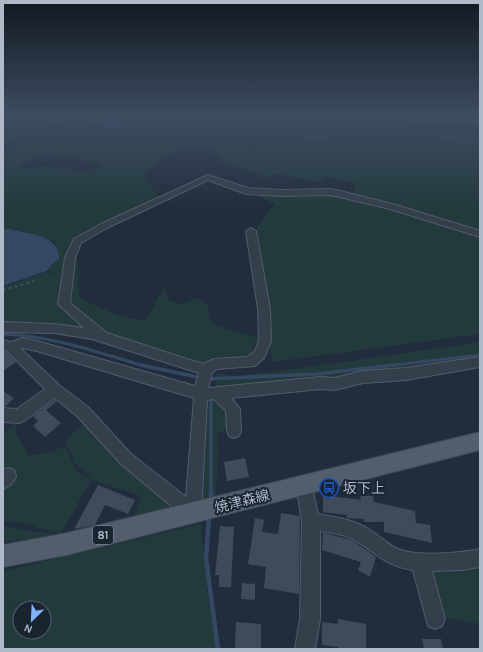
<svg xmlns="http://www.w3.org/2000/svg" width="483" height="652" font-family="Karla,'Noto Sans JP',sans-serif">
<rect width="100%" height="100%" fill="#212d3c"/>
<g fill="#233a3d" fill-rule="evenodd">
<path d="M 31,118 L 164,118 L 183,121 L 186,118 L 480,118 L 480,124 L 473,125 L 480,144 L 480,334 L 272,362 L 257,227 L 275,204 L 246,191 L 320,196 L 353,194 L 356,183 L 324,176 L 320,181 L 313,181 L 278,174 L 263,178 L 246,170 L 225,164 L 220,158 L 212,151 L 188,148 L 165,156 L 143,174 L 158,197 L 149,204 L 73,243 L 60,276 L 62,277 L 64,303 L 86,329 L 54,324 L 3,321 L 3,287 L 47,272 L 59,276 L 46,270 L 59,257 L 55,241 C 38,235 21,229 3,230 L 3,151 L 16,147 L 5,136 L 6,133 ZM 59,121 L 68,123 L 66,129 L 68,130 L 57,135 L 49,133 L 30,139 L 23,134 L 23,132 C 44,119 47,133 64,129 L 34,125 L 33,123 ZM 50,155 L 81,159 L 104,166 L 85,172 L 48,166 L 25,168 L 19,167 L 35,157 Z"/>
<path d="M 77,243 L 79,297 C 103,310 118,317 146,321 L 164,286 L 170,301 L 182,304 L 198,298 L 208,306 L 209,318 L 215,325 L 258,338 L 258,342 L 250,354 L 240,357 L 214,357 L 205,365 L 106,332 L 76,307 L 71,301 L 69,289 Z"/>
<polygon points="480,342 480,364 215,390 217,373 236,376 281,371"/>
<polygon points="205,397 224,405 229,428 217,434 218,451 216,495 201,503"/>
<polygon points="17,422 16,434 29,456 53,451 65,446 77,472 92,479 61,533 37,528 32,524 3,521 3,434"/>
<polygon points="82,425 87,428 132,474 175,507 135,516 141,496 95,481 76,464 65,441"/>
<path d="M 201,524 L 208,598 L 218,649 L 3,649 L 3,604 L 24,602 L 3,603 L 3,571 ZM 20,608 L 44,608 L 44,632 L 20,632 Z"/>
<polygon points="3,526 56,535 3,542"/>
<polygon points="480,563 480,624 439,617 425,568"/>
</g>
<g fill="#344864">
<polygon points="76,118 118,118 120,128 111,129 103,124 87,125 87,122 73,120"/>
<path d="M 9,229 C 28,234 60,234 59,259 L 50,266 L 47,271 L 3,286 L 3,230 Z"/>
</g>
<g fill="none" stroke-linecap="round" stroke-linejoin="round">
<g stroke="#344864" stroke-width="3">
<path d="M 3,334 C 52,336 97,352 144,366"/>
<polyline points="386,366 480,355"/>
</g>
<g stroke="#344864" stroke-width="3.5">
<polyline points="141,365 202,378"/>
<polyline points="207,379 317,374 394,365"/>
<polyline points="211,399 211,493"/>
</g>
<g stroke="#344864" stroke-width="4.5">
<polyline points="211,492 211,500"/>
<polyline points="209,516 206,559 218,649"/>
</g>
</g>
<g fill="#3d4b5b">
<polygon points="3,352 6,352 16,362 3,371"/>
<polygon points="3,391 14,398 5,407 3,407"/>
<polygon points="55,400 57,401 46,410 61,423 45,437 33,426 38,421 33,416"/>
<polygon points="245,458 249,477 227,481 224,462"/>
<polygon points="98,485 135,500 128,514 105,505 95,525 74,529"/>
<polygon points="323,495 361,500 360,496 373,496 374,502 415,511 416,523 430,525 432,543 384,532 384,522 364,522 364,519 347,518 347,515 323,512"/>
<polygon points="281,513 300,516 299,594 264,588 266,567 248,564 255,518 264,520 262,532 278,534"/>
<polygon points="220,526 234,527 231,587 219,587 219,575 215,575"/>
<polygon points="323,533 352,540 376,557 370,577 358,570 361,562 322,550"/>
<polygon points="242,583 255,584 255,600 241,599"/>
<polygon points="338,619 366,624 366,649 338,649 338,647 322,645 322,622 338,624"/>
<polygon points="236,622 261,624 261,649 235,649"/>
<polygon points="422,639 441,639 443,649 424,649"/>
</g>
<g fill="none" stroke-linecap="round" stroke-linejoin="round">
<defs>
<g id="minor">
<polygon points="402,118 480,120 480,124 405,120"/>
<path d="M 208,175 L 248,188 L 281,190 L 330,189 L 340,191 L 396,205 L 480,231 L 480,237 L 390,209 L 340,197 L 330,195 L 281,196 L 246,194 L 208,180 L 107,228 L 81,243 L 75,258 L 70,303 L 107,333 L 193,361 L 204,364 L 214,359 L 247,357 L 255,351 L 259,341 L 258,309 L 246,231 L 251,228 L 256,231 L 270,309 L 271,341 L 264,358 L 255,366 L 217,369 L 212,373 L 208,388 L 321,377 L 335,378 L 363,371 L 406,368 L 480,357 L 480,367 L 406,380 L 363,383 L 335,390 L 321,389 L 231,398 L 240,409 L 241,431 L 239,436 L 234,438 L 229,436 L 227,431 L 226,411 L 214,399 L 207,400 L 201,513 L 199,519 L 193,521 L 187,519 L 121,464 L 78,417 L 55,398 L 24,421 L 19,423 L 3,422 L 3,408 L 17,409 L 45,389 L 7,351 L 3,350 L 3,340 L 11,342 L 22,338 L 37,341 L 195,386 L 199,373 L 92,339 L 54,333 L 3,332 L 3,322 L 54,324 L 84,328 L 58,304 L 65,258 L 74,239 L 101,224 ZM 22,348 L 37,351 L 194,398 L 186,497 L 131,454 L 88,407 L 60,386 L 21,349 Z"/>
<path d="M 8,468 L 14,470 L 16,476 C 13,483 10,486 3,489 L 3,470 Z"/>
<path d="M 304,477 L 310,479 L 318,514 C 336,517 355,520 370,530 C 380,536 388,545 398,549 C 417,557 459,553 480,549 L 480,567 L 461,570 L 432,571 L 445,619 L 442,626 L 435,629 L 428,626 L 413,570 C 384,566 376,552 353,539 C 343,534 330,533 320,531 L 320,619 L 315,649 L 295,649 L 300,619 L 302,521 L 296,485 L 298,479 Z"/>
</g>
<polygon id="major" points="480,432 480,450 67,555 3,567 3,545 67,533"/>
</defs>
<use href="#minor" stroke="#535c6a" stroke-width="2"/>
<use href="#major" stroke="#3e4855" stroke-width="2"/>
<g stroke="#41575a" stroke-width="1" stroke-dasharray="2 2" stroke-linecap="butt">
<polyline points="3,129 27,118"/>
<polyline points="305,137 318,138 346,133 366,135 432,135 480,142"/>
</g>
<polyline stroke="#41575a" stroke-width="1.5" stroke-dasharray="3 3" stroke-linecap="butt" points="3,290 38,280"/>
<use href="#minor" fill="#353f4c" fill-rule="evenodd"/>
<use href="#major" fill="#535e6c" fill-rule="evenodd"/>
</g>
<linearGradient id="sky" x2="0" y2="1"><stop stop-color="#121921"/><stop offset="0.56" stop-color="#3d4c61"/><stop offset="1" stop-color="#3d4c61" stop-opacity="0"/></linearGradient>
<rect width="483" height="209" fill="url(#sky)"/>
<defs>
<symbol id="bus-ring" viewBox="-11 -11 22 22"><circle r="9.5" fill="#1a2430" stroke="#1a4fb4" stroke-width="1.5"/><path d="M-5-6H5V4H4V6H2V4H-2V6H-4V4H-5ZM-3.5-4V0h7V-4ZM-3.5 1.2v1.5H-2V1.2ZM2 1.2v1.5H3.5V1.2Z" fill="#1a4fb4"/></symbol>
</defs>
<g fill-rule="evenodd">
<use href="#bus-ring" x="318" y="477" width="22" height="22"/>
</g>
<g text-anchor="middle" stroke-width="4" stroke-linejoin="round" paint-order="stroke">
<rect fill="#1a2430" stroke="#838c9a" stroke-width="1" x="93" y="526" width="20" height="18" rx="3"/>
<g font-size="11" font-weight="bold" fill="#b0b9c8">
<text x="103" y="539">81</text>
</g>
<g font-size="14" fill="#b0b9c8" stroke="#1a2430" text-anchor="start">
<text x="343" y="493">坂下上</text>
</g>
<g font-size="14" fill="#b0b9c8" stroke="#1a2430">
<text transform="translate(242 501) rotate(-14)" y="5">焼津森線</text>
</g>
</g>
<rect width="483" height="652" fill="none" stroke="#b0b9c8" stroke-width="8"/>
<g transform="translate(32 620) rotate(204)"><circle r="19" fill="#1a2430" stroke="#56606d"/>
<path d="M0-3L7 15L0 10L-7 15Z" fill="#80b2fd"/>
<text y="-6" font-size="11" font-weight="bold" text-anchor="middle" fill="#b0b9c8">N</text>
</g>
</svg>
